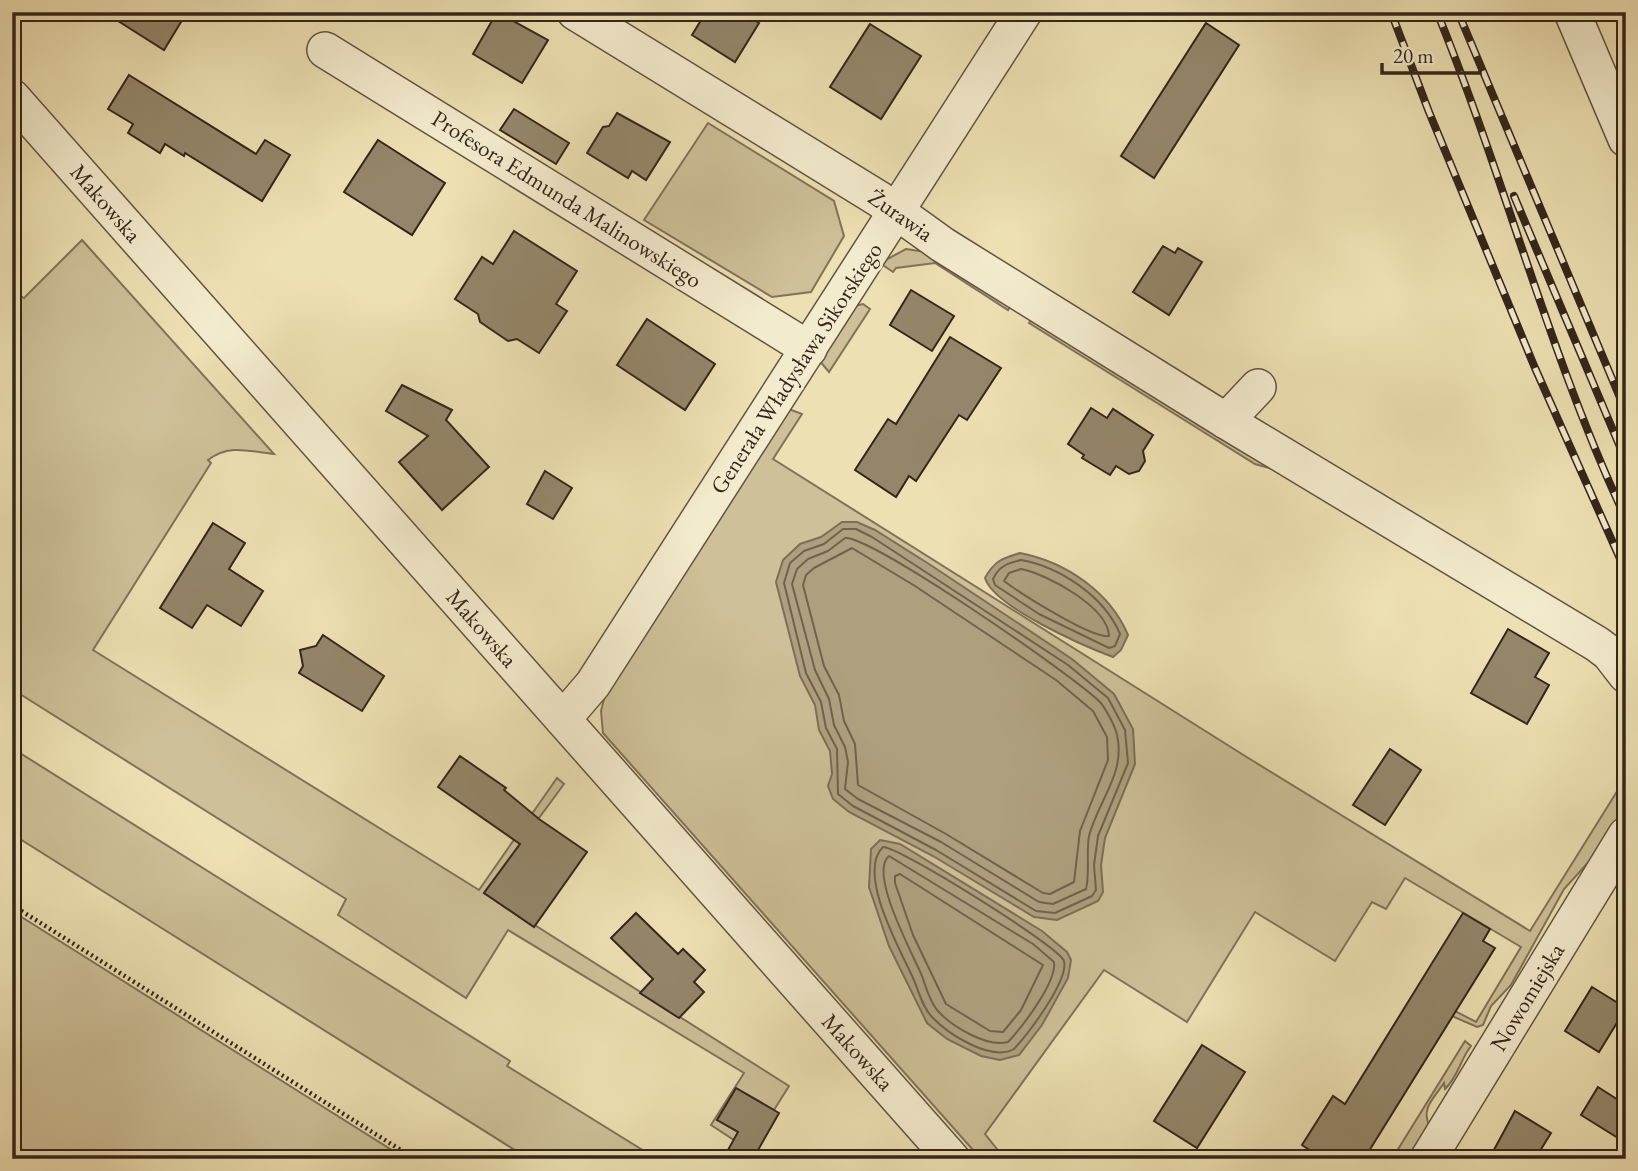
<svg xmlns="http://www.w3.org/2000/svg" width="1638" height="1171" font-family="'EB Garamond',serif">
<rect width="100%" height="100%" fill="#ede0b2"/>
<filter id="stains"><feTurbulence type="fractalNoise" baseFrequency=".00286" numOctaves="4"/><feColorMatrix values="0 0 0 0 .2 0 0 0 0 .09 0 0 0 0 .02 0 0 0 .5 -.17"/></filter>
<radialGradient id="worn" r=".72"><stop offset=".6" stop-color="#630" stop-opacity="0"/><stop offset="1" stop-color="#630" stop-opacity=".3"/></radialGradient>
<g fill="#cec098" stroke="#81725a" stroke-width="2">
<polygon points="708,123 834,201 844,236 811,292 772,297 644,220"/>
<path d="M 82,240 L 274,454 C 248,451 229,444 208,460 L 211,463 L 93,650 L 479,890 L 557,778 L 564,784 L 484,893 L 789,1086 L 774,1110 L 736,1088 L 717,1120 L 738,1132 L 734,1140 L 711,1125 L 744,1073 L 508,930 L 466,998 L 338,915 L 346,899 L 12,689 L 12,291 L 24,298 Z"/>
<polygon points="906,249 932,253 1012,303 1008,310 935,263 896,268 893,272 880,263"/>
<polygon points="863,304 870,309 829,372 818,359 850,307"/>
<path d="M 1034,316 L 1240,445 L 1245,441 L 1277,458 L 1592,650 C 1608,664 1626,683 1626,704 L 1609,673 L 1592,659 L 1287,473 L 1255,464 L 1029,323 Z"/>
<polygon points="786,408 802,414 773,459 1245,756 1530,931 1626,777 1626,802 1622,811 1595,855 1564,889 1511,985 1491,1006 1483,1025 1477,1027 1452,1016 1455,1011 1476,1022 1521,947 1405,878 1386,909 1372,902 1335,961 1255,912 1187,1022 1104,970 985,1134 1005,1159 981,1159 603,733 601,711 605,695"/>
<polygon points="12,748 510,1061 507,1066 657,1159 529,1159 12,834"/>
<polygon points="12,911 406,1159 12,1159"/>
<path d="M 1465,1041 L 1471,1046 C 1460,1060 1458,1077 1445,1089 L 1444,1083 C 1434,1098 1420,1109 1430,1127 L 1409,1159 L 1392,1159 Z"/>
</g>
<g fill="#aea07f" stroke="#7d6f57" stroke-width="2">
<polygon points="842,522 857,522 875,530 929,564 1072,659 1114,694 1133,729 1135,764 1105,838 1101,865 1103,892 1098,901 1057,920 1034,917 933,856 849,812 833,799 828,786 832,774 830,751 819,730 815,705 800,676 776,582 783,560 800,544 821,537"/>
<path d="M 1020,553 C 1066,562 1110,592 1128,635 L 1121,650 L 1113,657 C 1084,646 994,607 985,578 C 994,561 1003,558 1020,553 Z"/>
<polygon points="880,840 900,844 1042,931 1067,952 1071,960 1068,978 1042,1025 1019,1055 1000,1060 981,1056 947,1039 927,1023 889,946 869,887 871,849"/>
</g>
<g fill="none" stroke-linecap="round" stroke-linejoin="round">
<g stroke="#71624e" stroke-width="2">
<polygon points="843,529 856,529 872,537 1068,665 1108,698 1125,730 1128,763 1098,836 1094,865 1096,890 1092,896 1055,913 1036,911 936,850 853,806 838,794 837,749 826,728 821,702 806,673 784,583 790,563 804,551 824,544"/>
<path d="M 845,538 C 872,536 1074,676 1100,702 C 1106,709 1115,726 1117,735 C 1126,773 1098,801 1089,836 C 1086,853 1090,873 1086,889 L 1053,904 L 1039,902 L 941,842 L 858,799 L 845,789 L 848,762 L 845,747 L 834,725 L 829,699 L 815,670 L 792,584 L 797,569 L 808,559 L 828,551 Z"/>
<polygon points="852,548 915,586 1056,680 1093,711 1107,737 1108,760 1080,831 1074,882 1050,894 1043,893 946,834 858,785 855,744 844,721 839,695 824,666 803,585 806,575 814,568"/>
<path d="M 1021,560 C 1060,567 1104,596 1120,634 L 1115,646 L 1109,648 L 1039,614 L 995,585 L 993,579 C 999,566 1008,563 1021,560 Z"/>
<path d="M 1021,569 C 1047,574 1108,607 1109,636 C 1092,639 1020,593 1004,581 L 1009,573 Z"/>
<path d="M 883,847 C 898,846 1060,947 1064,961 C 1069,981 1027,1035 1014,1049 C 991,1062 948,1034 932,1017 C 922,1007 919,991 913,978 C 901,951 856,873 883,847 Z"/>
<path d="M 889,856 L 1033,944 L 1054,962 C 1057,982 1022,1027 1008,1042 C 987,1048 951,1026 937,1010 C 929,1000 926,987 922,976 C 913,954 868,873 889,856 Z"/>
<polygon points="900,874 1043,965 1021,1010 1003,1032 990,1031 946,1004 913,935 895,883 895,876"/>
</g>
</g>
<g fill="#94866a" stroke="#34251c" stroke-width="2">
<polygon points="104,12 187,12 164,50"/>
<polygon points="497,12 548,40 522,83 473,54"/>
<polygon points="706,12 741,12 759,23 735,62 692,35"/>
<polygon points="1206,23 1239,45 1154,178 1121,156"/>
<polygon points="870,24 921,56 881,119 830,87"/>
<polygon points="129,75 256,154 265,140 290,155 262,201 185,153 184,156 165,144 160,153 128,133 133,124 108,109"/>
<polygon points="514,109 569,143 556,164 500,130"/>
<polygon points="617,113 670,142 646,180 632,171 628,178 587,153 603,127 609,126"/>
<polygon points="378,140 445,183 412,235 344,192"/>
<polygon points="514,231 577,271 556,304 567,311 539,353 517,339 508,341 480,322 478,314 455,299 482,257 493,264"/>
<polygon points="1163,246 1175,253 1178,248 1202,262 1169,315 1133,292"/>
<polygon points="911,290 954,316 932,351 890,325"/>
<polygon points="647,319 715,364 685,410 617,365"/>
<polygon points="950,337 1001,368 967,420 959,415 916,481 909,476 896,497 855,470 888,419 896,424"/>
<polygon points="402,385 452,410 446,420 489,467 442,510 399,462 428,436 386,411"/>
<polygon points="1091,408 1107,418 1113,409 1153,435 1143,451 1145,461 1139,471 1129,474 1116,466 1110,475 1082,458 1084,455 1068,444"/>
<polygon points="545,471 572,488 553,519 527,504"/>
<polygon points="213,523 245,543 229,569 263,591 241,626 207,605 192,628 160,608"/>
<polygon points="1508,629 1549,653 1535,677 1549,685 1527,724 1471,693"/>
<polygon points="323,635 384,676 362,711 299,673 303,666 300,650 316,646"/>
<polygon points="1390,749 1421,770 1385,825 1353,805"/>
<polygon points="460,756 506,788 504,790 539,819 587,852 534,927 484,893 520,844 438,787"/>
<polygon points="636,913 678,954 683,949 705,970 694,982 704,992 679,1018 640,993 653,979 611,938"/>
<polygon points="1463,913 1490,929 1483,941 1495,948 1364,1159 1323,1159 1302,1145 1333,1096 1345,1104"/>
<polygon points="1592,987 1626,1008 1599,1052 1565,1031"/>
<polygon points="1202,1045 1245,1072 1197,1148 1154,1121"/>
<polygon points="1598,1087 1626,1105 1626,1143 1581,1115"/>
<polygon points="736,1088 779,1113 753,1159 723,1159 738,1132 717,1120"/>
<polygon points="1515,1111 1551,1133 1535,1159 1489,1159"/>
</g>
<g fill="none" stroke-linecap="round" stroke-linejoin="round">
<defs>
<g id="minor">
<polyline points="575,12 879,199 943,245 1226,421 1597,644 1609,653 1626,675"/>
<polyline points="1572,12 1626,139"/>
<polyline points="325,50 809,349"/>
<polyline points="12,97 952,1159"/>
<polyline points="1226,421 1258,387"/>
<polyline points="563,719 593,684 1024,12"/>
<polyline points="1428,1159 1626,835"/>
</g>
</defs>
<use href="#minor" stroke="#625442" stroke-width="38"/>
<polyline stroke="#34251c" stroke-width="4.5" stroke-dasharray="2 3.5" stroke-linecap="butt" points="12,905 415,1159"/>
<use href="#minor" stroke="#f3ebcd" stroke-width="35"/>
<defs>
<g id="rail">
<polyline points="1391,12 1429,112 1535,368 1626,572"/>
<path d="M 1437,12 C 1505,179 1549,355 1626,519"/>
<polyline points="1458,12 1626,412"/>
<polyline points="1514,196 1626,461"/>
</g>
</defs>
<use href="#rail" stroke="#34251c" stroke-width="8"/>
<use href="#rail" stroke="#f3ebcd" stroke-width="5" stroke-dasharray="16" stroke-linecap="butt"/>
</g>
<g text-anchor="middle" stroke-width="6" stroke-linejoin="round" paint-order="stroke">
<g font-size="23" fill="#34251c" stroke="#f3ebcd">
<text transform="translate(567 199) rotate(32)" y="8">Profesora Edmunda Malinowskiego</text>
<text transform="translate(106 203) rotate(49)" y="8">Makowska</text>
<text transform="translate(901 215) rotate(35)" y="8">Żurawia</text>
<text transform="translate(796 368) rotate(-57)" y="8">Generała Władysława Sikorskiego</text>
<text transform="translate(482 628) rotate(49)" y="8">Makowska</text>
<text transform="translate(1527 997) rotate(-59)" y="8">Nowomiejska</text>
<text transform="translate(858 1052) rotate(48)" y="8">Makowska</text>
</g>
</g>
<rect width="1638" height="1171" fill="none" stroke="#ede0b2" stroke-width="42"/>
<rect x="14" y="14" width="1610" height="1143" fill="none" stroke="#34251c" stroke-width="3.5"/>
<rect x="21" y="21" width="1596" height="1129" fill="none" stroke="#34251c" stroke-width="2"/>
<path d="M1382 63v10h98v-10" fill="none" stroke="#34251c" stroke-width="3.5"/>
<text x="1393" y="63" font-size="21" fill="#34251c" stroke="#f3ebcd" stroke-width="5" paint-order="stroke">20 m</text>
<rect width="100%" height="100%" filter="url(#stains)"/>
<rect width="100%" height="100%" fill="url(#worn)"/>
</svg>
